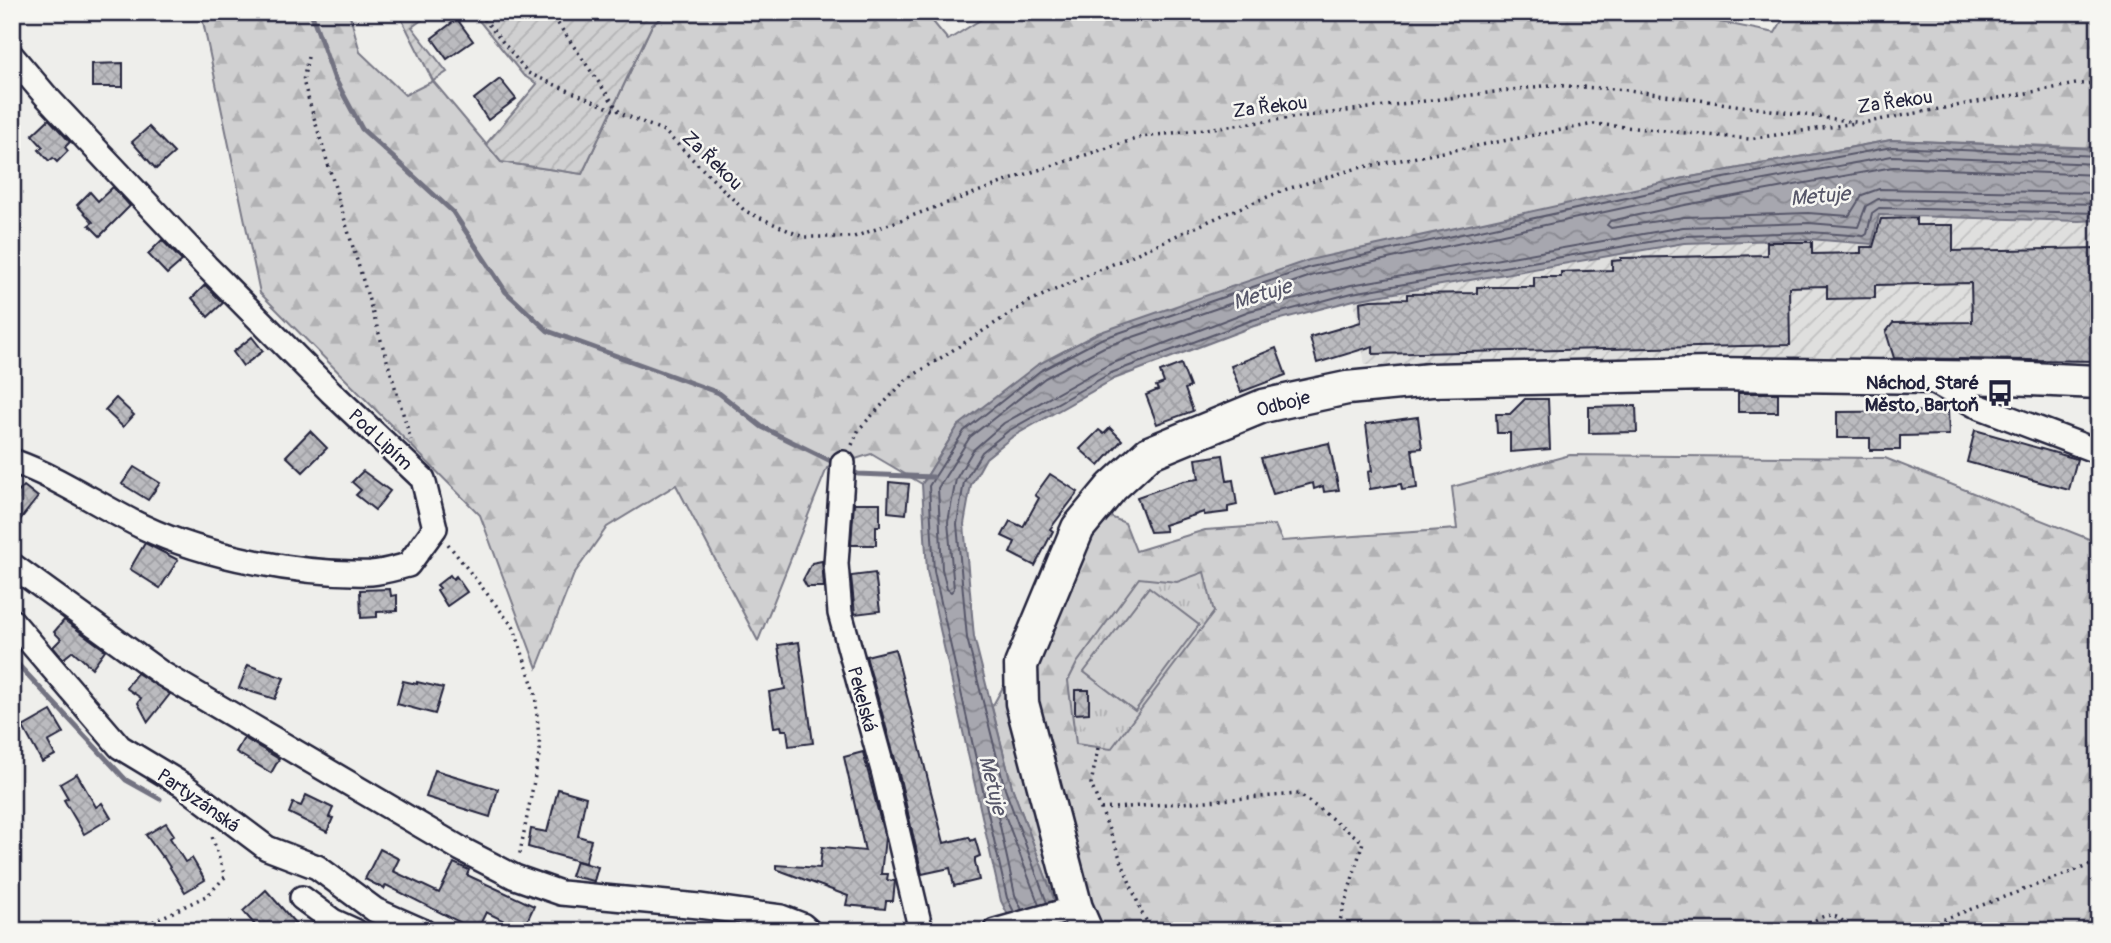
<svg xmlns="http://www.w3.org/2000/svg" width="2111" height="943" font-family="Pangolin,sans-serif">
<defs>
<pattern id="industrial-furrows" width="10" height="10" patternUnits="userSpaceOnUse" patternTransform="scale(1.75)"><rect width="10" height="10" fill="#dfdfde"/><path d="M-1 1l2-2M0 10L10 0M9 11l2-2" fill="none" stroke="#bfbfbf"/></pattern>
<pattern id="forest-firs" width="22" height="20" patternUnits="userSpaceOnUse" patternTransform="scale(1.75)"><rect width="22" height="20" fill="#d0d0d1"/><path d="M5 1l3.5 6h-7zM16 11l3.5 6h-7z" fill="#b2b2b4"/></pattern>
<pattern id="park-tufts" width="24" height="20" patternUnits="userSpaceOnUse" patternTransform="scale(1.75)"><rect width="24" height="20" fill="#d0d0d1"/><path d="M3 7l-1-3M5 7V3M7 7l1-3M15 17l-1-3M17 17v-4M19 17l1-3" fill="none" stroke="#b2b2b4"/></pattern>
<pattern id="garden-furrows" width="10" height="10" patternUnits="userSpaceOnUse" patternTransform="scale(1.75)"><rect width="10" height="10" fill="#d0d0d1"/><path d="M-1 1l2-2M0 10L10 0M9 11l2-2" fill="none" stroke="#b2b2b4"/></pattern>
<pattern id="water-waves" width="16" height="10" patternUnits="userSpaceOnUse" patternTransform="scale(1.75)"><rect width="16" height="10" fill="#a7a7af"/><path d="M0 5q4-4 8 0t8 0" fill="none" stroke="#888890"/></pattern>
<pattern id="building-cross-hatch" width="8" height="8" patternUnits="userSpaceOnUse" patternTransform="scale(1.75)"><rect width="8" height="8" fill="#bbbbbf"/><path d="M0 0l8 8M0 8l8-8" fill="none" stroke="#a0a0a5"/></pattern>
</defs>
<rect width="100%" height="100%" fill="#eeeeeb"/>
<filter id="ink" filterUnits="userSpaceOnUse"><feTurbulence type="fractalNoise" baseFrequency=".0143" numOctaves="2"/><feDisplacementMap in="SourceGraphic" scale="14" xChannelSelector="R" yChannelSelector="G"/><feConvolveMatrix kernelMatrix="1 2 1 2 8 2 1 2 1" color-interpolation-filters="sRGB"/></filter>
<g filter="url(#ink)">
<polygon fill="url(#industrial-furrows)" points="1879,215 2079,221 2099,219 2099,359 1365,365 1354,300 1684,243 1809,239 1871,244"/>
<g fill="url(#forest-firs)" stroke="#797986" stroke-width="2">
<polygon points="201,12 349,12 360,52 405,95 433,81 501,162 582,174 652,25 669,12 925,12 948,40 993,12 1669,12 1775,33 1787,12 2099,12 2099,148 1891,140 1680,179 958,426 922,484 871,454 827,468 758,641 676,485 607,527 574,574 537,668 480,515 260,293"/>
<polygon points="1570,455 1885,458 2099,543 2099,931 1066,931 1012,787 992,707 1033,633 1052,593 1106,515 1125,523 1136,551 1205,530 1275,525 1282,541 1457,529 1452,487"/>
</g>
<polygon fill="url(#park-tufts)" stroke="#797986" stroke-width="2" points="1204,572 1214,612 1111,749 1076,744 1068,681 1077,663 1139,578 1177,582"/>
<g fill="url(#garden-furrows)" stroke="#797986" stroke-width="2">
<polygon points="398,12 433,12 412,27 447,72 433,81"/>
<polygon points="472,12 669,12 652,25 582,174 501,162 486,144 537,84 523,75"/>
</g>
<polygon fill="#d0d0d1" stroke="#797986" stroke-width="2" points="1149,587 1199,625 1135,711 1084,672"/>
<polygon fill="url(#water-waves)" stroke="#727281" stroke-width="2" points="1891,140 2099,149 2099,220 2079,221 1879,215 1872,244 1809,239 1684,243 1354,300 1254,326 1114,379 1012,437 986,458 971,485 964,524 974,637 1012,787 1066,931 1016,931 1001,901 927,571 922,484 958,426 1037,365 1098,333 1309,260 1680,179"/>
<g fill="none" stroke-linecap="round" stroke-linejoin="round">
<g stroke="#575769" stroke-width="2">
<polyline points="2099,164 1892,156 1683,195 1314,275 1104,347 1045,378 970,437 938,488 942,569 947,589 951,592 954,589 948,522 956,479 973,450 1004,423 1108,365 1249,311 1351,285 1683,227 1809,223 1858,227 1866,206 1878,199 2099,204"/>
<polyline points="2099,175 1893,167 1685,205 1610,221 1607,225 1611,228 1684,217 1808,213 1849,216 1862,195 1879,189 2099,193"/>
<polyline points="1047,903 1005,789 967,638 957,524 964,482 982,452 1008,431 1111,373 1252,320 1352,293 1684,236 1809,232 1864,236 1867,234 1872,213 1879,208 2099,213"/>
<polyline points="1022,910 1015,895 997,812 999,808 1003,810 1039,905"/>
<polyline points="1014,912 1007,898 934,571 929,486 964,431 1040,371 1101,339 1311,267 1681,186 1892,147 2099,156"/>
</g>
<g stroke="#727281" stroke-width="5">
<polyline points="311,12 334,77 362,129 453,212 506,292 548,331 719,393 762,427 837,464"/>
<polyline points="849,470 858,474 933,477"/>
<polyline points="12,658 126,780 160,799"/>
</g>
</g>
<g fill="url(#building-cross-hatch)" stroke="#22223b" stroke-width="2">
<polygon points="457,19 473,41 447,59 432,38"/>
<polygon points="123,63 123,87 92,87 92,64"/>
<polygon points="500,79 516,99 488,120 474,99"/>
<polygon points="49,119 70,142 65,147 68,151 57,162 53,158 49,161 39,150 43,147 32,135"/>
<polygon points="149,127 174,153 156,169 132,142"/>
<polygon points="113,187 130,206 100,236 89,225 93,222 77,205 90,192 98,201"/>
<polygon points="1916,218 1916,225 1953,225 1953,251 2099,248 2099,361 1894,358 1886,332 1893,323 1972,322 1971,283 1875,285 1875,298 1827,299 1827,286 1789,287 1790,345 1373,354 1373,346 1317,363 1310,337 1361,322 1360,302 1371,300 1407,299 1407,294 1477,293 1477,287 1534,287 1534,277 1561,277 1561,272 1612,270 1612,261 1621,260 1621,258 1767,255 1767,242 1812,242 1812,254 1861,253 1861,247 1873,247 1881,219"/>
<polygon points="162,240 182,261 167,274 148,254"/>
<polygon points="205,285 223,303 208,317 192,298"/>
<polygon points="252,337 263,351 243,366 233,352"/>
<polygon points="1276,348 1286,375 1241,392 1231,366"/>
<polygon points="1181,364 1190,387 1185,389 1193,411 1157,424 1146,395 1158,390 1156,386 1164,383 1160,372"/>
<rect x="1738" y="393" width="40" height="19"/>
<polygon points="116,398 134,415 123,427 105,410"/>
<polygon points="1525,399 1548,399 1550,449 1510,452 1510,433 1497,433 1496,414 1510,414"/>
<polygon points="1636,406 1637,432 1589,433 1589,407"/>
<polygon points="1948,411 1949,435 1900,436 1900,450 1870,450 1870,438 1837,438 1837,412"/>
<polygon points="1418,417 1422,448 1412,449 1417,488 1402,490 1401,484 1370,489 1368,472 1372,471 1366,424"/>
<polygon points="1110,428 1122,440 1099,466 1080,449 1099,430 1104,434"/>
<polygon points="1975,430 2077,459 2069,490 1967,462"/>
<polygon points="310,431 327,448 303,472 286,456"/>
<polygon points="1329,443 1339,490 1324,492 1323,486 1314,489 1313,483 1273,494 1261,458"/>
<polygon points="1223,455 1227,481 1233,480 1237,505 1228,507 1228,512 1204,515 1204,512 1164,525 1166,531 1150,532 1137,497 1183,481 1199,479 1196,459"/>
<polygon points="134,467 160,483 148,500 122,484"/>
<polygon points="363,471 390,491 375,510 356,495 361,490 352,482"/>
<polygon points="1050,474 1078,492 1050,529 1053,531 1035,566 1010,553 1015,542 1002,536 1010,521 1023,527 1039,498 1035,495"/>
<polygon points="889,482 909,484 906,514 888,512"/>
<polygon points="24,486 38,497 12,530 12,499"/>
<polygon points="854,503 880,503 880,526 876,526 876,545 851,545"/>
<polygon points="145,543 178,560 160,588 130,569"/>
<polygon points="822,561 824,587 807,587 803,580 812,563"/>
<polygon points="875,573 880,611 855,614 851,576"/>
<polygon points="450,575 453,579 456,576 467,592 447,606 437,590 440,588 437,585"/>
<polygon points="390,589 391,596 397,595 397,611 377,612 377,617 361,618 360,590"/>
<polygon points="64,620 105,650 92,668 73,651 63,659 53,647 61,639 54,632"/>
<polygon points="799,642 813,743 789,746 787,730 782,730 781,726 774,727 769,692 785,689 778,645"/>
<polygon points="895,649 944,843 969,837 971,841 975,839 980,856 975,858 975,862 979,880 954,886 950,868 922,874 898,770 866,656"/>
<polygon points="248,665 284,678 275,699 239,688"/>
<polygon points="137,673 170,694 148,722 138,703 141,698 126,688"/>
<polygon points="403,681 417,684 417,682 443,688 435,714 397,704"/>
<polygon points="1075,690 1089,690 1089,713 1075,714"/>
<polygon points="51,711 64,733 48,742 55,755 42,762 23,727"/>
<polygon points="244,738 279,759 271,773 236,752"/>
<polygon points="863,752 885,838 881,874 888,874 887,880 895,881 893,901 886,901 885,909 846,905 848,896 776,869 776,865 820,868 822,847 865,851 844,757"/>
<polygon points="435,770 498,789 490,817 426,797"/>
<polygon points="77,774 96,807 102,803 111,818 84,834 64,800 68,798 60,784"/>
<polygon points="558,789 586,797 578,836 591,840 585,863 528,847 531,829 547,832"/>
<polygon points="306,795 333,808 329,817 333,818 327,832 289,813 293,803 301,806"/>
<polygon points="166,823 174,835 170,838 185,862 192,858 205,880 185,892 163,856 162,857 146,835"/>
<polygon points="380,849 399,859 393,871 439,893 454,863 469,870 467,875 534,906 523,930 486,912 477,931 386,885 384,889 365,879"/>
<polygon points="576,861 598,867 594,881 571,876"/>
<polygon points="266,890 281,907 302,931 260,931 243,911"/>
</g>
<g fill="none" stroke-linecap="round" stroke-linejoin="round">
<defs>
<g id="street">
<path d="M 12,56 L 45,95 L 206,266 L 331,392 L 423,479 L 435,528 L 408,565 C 396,568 383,572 371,573 C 302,575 206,557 143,527 C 99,506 60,478 15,462 L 12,464"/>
<polyline points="1929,379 1975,405 2099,452"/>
<polyline points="843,463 836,564 840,613 884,774 921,931"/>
<polyline points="12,565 161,673 461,849 515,877 561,893 699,906 781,917 802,925 809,931"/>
<polyline points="12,621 120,747 183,785 267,848 317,867 375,910 423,931"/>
<polyline points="302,898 333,921 355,931"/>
<polyline points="995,931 1076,908"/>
</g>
<polyline id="secondary" points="1086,931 1076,908 1022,703 1021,665 1078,528 1112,487 1149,453 1263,406 1347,388 1431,380 1710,374 2008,378 2099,382"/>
</defs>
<use href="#street" stroke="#22223b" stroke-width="28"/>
<use href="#secondary" stroke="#22223b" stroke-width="37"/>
<g stroke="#22223b" stroke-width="3.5" stroke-dasharray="2 5" stroke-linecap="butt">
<polyline points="550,12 620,113 664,131 745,211 803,237 854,237 1032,172 1142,137 1550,85 1629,90 1862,123 2076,84 2099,83"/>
<polyline points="484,19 528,73 618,112"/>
<polyline points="308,57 303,81 411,440"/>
<polyline points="852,445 859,429 906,380 1030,301 1225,214 1287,189 1358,168 1594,124 1749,139 1856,123"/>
<polyline points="448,544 514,628 535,692 540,750 519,858"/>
<polyline points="1098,748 1091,784 1143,916 1154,931"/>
<polyline points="1101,809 1299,794 1363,842 1337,931"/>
<polyline points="134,931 208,895 225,877 211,833"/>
<path d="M 1797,931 C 1819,918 1833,904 1851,931"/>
<polyline points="1928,931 1931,924 2093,864 2099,856"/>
</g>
<use href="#street" stroke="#f6f6f2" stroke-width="23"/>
<use href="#secondary" stroke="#f6f6f2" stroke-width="32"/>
</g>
</g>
<defs>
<symbol id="bus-bare" viewBox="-9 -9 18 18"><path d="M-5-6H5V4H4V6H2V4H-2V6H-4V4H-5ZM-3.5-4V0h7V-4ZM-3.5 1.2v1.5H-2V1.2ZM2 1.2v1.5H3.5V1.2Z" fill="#22223b" stroke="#f6f6f2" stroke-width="2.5" paint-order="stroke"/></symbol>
</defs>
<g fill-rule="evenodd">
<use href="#bus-bare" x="1981" y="374" width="38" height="38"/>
</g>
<g text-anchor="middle" stroke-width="5" stroke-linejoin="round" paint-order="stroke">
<g font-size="19" fill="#22223b" stroke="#f6f6f2">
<text transform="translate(1895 101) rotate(-8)" y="7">Za Řekou</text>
<text transform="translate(1270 106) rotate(-7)" y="7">Za Řekou</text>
<text transform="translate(713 160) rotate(44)" y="7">Za Řekou</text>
<text transform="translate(1283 403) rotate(-15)" y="7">Odboje</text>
<text transform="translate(381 439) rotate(43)" y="7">Pod Lipím</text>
<text transform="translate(863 699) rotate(75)" y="7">Pekelská</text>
<text transform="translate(199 800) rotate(35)" y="7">Partyzánská</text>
</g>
<g font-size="19" font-weight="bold" fill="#22223b" stroke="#f6f6f2" text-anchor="end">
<text x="1979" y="389">Náchod, Staré<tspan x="1979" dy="22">Město, Bartoň</tspan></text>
</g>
<g font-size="21" font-style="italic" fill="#575769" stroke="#f6f6f2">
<text transform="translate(1820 196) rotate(-5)" y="7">Metuje</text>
<text transform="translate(1262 294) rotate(-17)" y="7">Metuje</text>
<text transform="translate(993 785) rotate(76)" y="7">Metuje</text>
</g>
</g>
<rect width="2111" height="943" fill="none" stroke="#f6f6f2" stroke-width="42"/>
<rect x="21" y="21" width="2069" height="901" fill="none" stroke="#22223b" stroke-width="2.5" filter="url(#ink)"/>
</svg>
